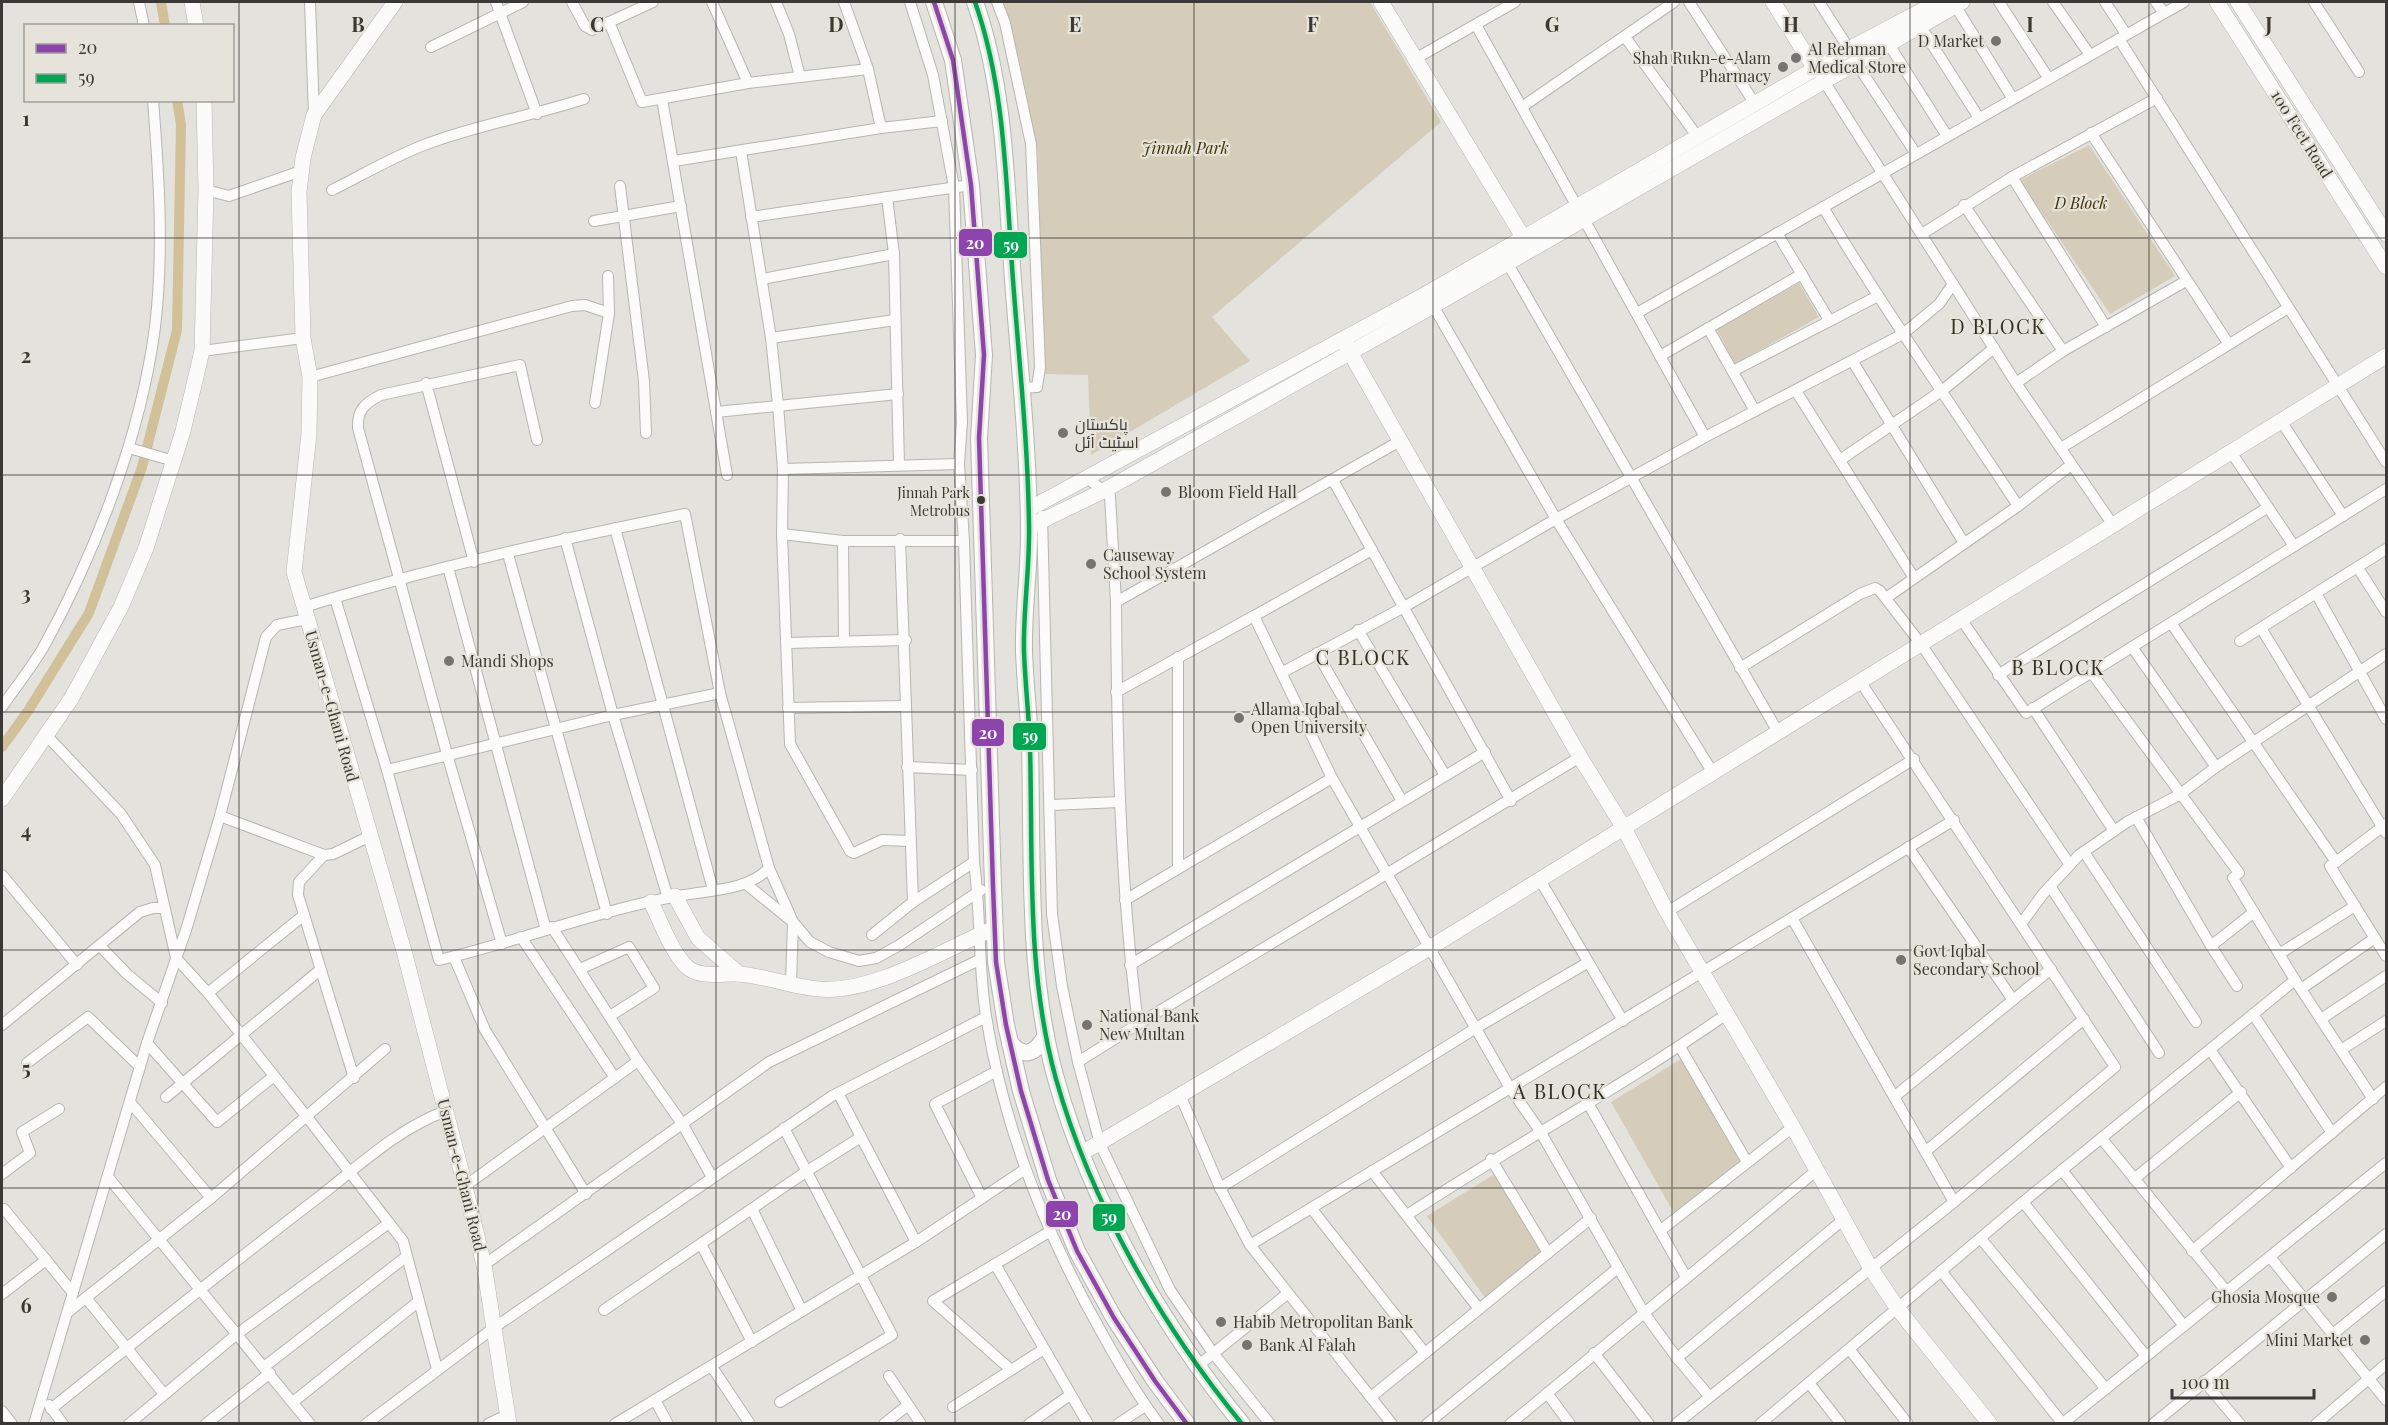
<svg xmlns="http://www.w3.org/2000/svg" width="2388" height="1425" font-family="'Playfair Display',Cairo,serif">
<rect width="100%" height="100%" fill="#e3e2dd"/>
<g fill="#d5cdb9">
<polygon points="998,2 1370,2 1441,122 1212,317 1250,361 1091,455 1088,375 1044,374 1038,154 1019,59"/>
<polygon points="2089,145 2175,276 2110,314 2020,180"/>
<polygon points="1799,283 1819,317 1735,364 1717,330"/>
<polygon points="1683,1058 1747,1162 1675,1215 1611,1102"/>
<polygon points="1501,1170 1551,1250 1488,1302 1427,1216"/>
</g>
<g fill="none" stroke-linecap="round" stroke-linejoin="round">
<g stroke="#d1c098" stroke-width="10">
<polyline points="161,2 165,26"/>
<polyline points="2,747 28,711 89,613 142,467 177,330 181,125 177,100"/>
</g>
<defs>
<g id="street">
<polyline points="139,2 144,26"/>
<polyline points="310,2 314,115"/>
<polyline points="496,2 537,114"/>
<polyline points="572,2 585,26 592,30 653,2"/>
<polyline points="712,2 748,83"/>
<polyline points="776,2 789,34 800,77"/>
<polyline points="844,2 868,69 881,128"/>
<path d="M 910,2 L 933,75 L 954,187 L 962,422 L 959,464 L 964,541 L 974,862 C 981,913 978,965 986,1016 C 1004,1130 1046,1235 1103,1335 C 1120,1366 1138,1396 1159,1424"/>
<polyline points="997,2 1005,23 1031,144 1040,367 1037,387 1021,388"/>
<polyline points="1689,2 1755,104"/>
<polyline points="1819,2 1849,49"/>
<polyline points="1953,2 2013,99"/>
<polyline points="1999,2 2049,79"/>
<polyline points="2053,2 2090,55"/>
<polyline points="2105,2 2126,34"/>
<polyline points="2156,2 2164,13"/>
<polyline points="2314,2 2359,72"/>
<polyline points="609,22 642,102 748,83 868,69"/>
<polyline points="1919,24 1979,118"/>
<polyline points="1476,25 1705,437"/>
<polyline points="1625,37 1697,136"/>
<polyline points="2119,39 2386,462"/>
<polyline points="1888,43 1947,136"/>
<polyline points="431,47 523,2"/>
<polyline points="1415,59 1515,2"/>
<polyline points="1855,61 1916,154"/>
<polyline points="1820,75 2016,383 2113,525"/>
<polyline points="662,99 727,475"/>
<polyline points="1522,107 1674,2"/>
<polyline points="2091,133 2228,343"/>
<polyline points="741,151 771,338 778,405 783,469 782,534 790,744 850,851 854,853 882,840 910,841"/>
<polyline points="674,161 881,128 942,121"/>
<polyline points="2012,177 2106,327"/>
<polyline points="620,186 644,381 646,433"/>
<polyline points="206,190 229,196 301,171"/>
<path d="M 332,190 C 362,175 393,157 424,145 C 476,125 531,116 584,99"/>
<polyline points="887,197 894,254 899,465"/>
<polyline points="1964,205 2063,351"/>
<path d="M 1823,207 C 1884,310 1953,406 2018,506"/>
<polyline points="751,217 971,185"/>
<polyline points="594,221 681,206"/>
<polyline points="1777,233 1829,320"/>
<polyline points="1922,234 2012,177 2157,98"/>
<polyline points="1504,257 1778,732"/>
<polyline points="762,279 894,254"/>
<polyline points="1431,302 1556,519 1713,773"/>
<polyline points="1637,313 2184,2"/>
<polyline points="1708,328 1755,411"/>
<polyline points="771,338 895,320"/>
<polyline points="202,351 303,338"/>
<polyline points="1660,356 1802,274"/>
<polyline points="1853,362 1964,543"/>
<polyline points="1733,371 1876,297"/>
<polyline points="310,377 572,306 585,305 609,313"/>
<polyline points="426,383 474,562"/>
<polyline points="2016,383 2063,351 2186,281"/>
<polyline points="1796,391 1914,578"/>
<polyline points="595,403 609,313 608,276"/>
<polyline points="716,412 898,394"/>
<polyline points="2281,421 2343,516"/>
<polyline points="129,448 174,461"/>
<polyline points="2061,448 2288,308"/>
<polyline points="2231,452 2294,546"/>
<polyline points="1840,460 1943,390 1994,348"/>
<polyline points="783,469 959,464"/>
<polyline points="1087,478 1110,496 1116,602"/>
<polyline points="1333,480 1511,801"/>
<polyline points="1042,516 1052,914 1062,986 1078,1062 1100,1144 1170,1290 1213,1353 1270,1424"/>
<polyline points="615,528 713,890"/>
<polyline points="782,534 843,541 964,541"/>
<polyline points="565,538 613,715 668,898"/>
<polyline points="900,539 913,902"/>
<polyline points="843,541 844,641"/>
<polyline points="1372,550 1254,616 1332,778 1510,1088 1540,1131 1644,1313 1677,1358 1709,1396"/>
<polyline points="508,554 607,914"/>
<polyline points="448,567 546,930"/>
<polyline points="2358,568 2386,612"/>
<polyline points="2317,595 2386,719"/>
<polyline points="1886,598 2018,506 2071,465"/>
<path d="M 304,607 C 429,568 557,540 685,514 L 720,693 L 769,868 C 749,890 712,890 684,895 C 600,909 521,941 439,960 L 387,770 L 335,598"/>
<polyline points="1961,619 2026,713 2386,489"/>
<polyline points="2171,623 2336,862 2330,866 2386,956"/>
<polyline points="2261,628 2386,833"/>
<polyline points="1358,630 1445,775"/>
<polyline points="2240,641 2386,549"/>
<polyline points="787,643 906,640"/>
<polyline points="2132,647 2216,767"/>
<polyline points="1317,653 1402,801"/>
<polyline points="1178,657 1178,867"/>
<polyline points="1740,668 1860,594 1875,588 1880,591 1921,644 2070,865"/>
<polyline points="1283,672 1404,607 1556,519 1705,437 1903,334 1939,304 1953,284"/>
<polyline points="2091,672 2239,873 2233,878 2295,980 2373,1099"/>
<polyline points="1998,675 2267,508"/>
<polyline points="1116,692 1254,616"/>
<path d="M 2,707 C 15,688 31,668 43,648 C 96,552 141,435 155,327 C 164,252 159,176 153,100"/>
<polyline points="788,708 905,706"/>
<polyline points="2033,708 2114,831"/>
<polyline points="47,736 121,814 155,865 176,958 208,993 307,1117 403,1241 437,1369"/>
<polyline points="907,767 972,770"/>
<polyline points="387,770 613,715 720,693"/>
<polyline points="1051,805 1119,802"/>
<polyline points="220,816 324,855 333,854 370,836"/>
<polyline points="2136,817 2211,946 2254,912"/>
<polyline points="1908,847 2013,1000"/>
<polyline points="2084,852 2196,1022"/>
<polyline points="324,855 299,882 298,895 354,1078"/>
<polyline points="2336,862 2386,824"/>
<polyline points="769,868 793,922 791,983"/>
<polyline points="2,875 77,965"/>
<polyline points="1540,880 1623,1021"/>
<polyline points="746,884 793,922 810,942 829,952 859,961 876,958 898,946 981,890"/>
<polyline points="2050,886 2159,1053"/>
<polyline points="1125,900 1332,778"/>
<polyline points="1667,912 1914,759"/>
<polyline points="1792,918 1954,1202"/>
<polyline points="2021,924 2043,894 2079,855 2127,822 2179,795 2216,767 2386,654"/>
<polyline points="552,927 638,1061 683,1125 712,1177"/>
<polyline points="872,935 913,902 974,862"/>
<polyline points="521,937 615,1078"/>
<path d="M 502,944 L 447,754 L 358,428 C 357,410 365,403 381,395 L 520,365 L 537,440"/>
<polyline points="100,946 127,974 162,1003"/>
<polyline points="2211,946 2237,986"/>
<polyline points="2279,954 2355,906"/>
<polyline points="454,957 485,1030 586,1194"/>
<polyline points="1130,965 1485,752"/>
<polyline points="580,969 629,947 654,988 610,1016"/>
<polyline points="2301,989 2375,938"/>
<polyline points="208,993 304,915"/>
<polyline points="2253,1014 2332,1133"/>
<polyline points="2321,1019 2386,976"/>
<polyline points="1138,1024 1580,757"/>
<polyline points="2,1025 140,912 153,908 164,908"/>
<polyline points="147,1043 217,1122 274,1076"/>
<polyline points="1680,1047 1747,1162"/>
<polyline points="2341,1050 2386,1021"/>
<polyline points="2211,1051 2291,1168"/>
<path d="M 1078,1062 L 1138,1024 C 1120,884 1117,743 1116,602 L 1400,441"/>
<polyline points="27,1063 88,1017 140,1067"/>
<polyline points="838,1093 916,1242"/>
<polyline points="166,1097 320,970"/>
<polyline points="1181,1097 1220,1188 1250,1245 1392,1424"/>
<polyline points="1894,1097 2051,969"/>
<polyline points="130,1102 211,1198"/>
<polyline points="1588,1103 1686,1277"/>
<polyline points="2102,1139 2227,1292"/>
<polyline points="1925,1152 2084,1019"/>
<polyline points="1491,1159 1548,1253"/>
<polyline points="2062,1170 2184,1326"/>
<polyline points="1372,1171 1479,1309"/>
<polyline points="2,1174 30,1153 22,1132 59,1109"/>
<polyline points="108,1177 310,1424"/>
<polyline points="2134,1179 2241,1092"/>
<polyline points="465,1186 638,1061"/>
<polyline points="1220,1188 1476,1028 1587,963"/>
<polyline points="982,1198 935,1104 997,1071"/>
<polyline points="2023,1202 2146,1356"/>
<polyline points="1311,1208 1425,1353"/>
<polyline points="752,1209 802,1311"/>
<polyline points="2,1211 4,1209 46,1260"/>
<path d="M 1407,1215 C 1512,1146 1624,1086 1728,1013"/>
<polyline points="1661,1230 1793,1127"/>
<polyline points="1981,1239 2106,1389"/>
<polyline points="701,1244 752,1342"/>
<polyline points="1250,1245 1954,820"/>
<polyline points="2192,1251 2386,1087"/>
<polyline points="2270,1257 2386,1400"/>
<polyline points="995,1264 1088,1424"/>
<polyline points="484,1265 769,1062 979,960"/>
<polyline points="1941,1271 2063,1424"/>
<polyline points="2,1294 46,1260 73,1293"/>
<polyline points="86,1298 164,1394"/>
<polyline points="604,1310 807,1171 861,1137"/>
<polyline points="68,1312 211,1198 385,1049"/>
<polyline points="2333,1334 2386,1291"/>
<polyline points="1850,1350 1908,1424"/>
<polyline points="1594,1353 1649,1424"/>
<polyline points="1677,1358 1844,1219"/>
<polyline points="1199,1365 1287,1294"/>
<polyline points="264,1367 407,1256"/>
<polyline points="712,1367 750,1424"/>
<polyline points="1010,1369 933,1301 1049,1232"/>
<polyline points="889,1376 921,1424"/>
<polyline points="2204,1381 2240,1424"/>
<polyline points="1809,1383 1841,1424"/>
<polyline points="1547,1393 1570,1424"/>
<polyline points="1371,1397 1591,1218"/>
<polyline points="655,1400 668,1424"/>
<polyline points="293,1402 419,1301"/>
<polyline points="780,1402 892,1335 784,1128"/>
<polyline points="49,1405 63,1424"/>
<polyline points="953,1407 1044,1349"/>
<path d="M 51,1409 C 139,1338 226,1268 315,1200 C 355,1169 398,1128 446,1111"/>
<polyline points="2,1411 12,1424"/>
<polyline points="34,1424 147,1043 186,930 220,816 266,637 277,625 307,619"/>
<polyline points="129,1424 237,1334 389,1223"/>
<polyline points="206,1424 270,1373"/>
<polyline points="366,1424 495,1327 832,1096 986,1017"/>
<polyline points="488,1424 507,1415"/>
<polyline points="615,1424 916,1242 1024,1170"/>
<polyline points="884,1424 908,1405"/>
<polyline points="1029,1424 1070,1395"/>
<polyline points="1118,1424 1145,1406"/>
<polyline points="1427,1424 1618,1268"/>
<polyline points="1510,1424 1817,1170"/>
<polyline points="1676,1424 1954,1202 2115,1067 1860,681"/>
<polyline points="1760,1424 2023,1202 2295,980"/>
<polyline points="2062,1424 2386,1163"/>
<polyline points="2153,1424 2386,1234"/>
<polyline points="2316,1424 2386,1364"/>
</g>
<g id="secondary">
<polyline points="192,2 196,26"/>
<polyline points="395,2 314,115 303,158 299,192 303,338 310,377 309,434 294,572 404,951 460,1166 484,1265 509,1424"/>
<polyline points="1381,2 1523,237"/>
<polyline points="1773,2 1815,69"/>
<polyline points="2217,2 2386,267"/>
<polyline points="2238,2 2386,234"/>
<polyline points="1343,340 1580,757 1624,828 1667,912 1793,1127 1870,1267 1898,1309 1990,1424"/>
<polyline points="1029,509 1426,294 1849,49 1938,2"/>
<polyline points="1029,527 1105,490 1433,306 1962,2"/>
<polyline points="2,799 71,699 121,607 146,548 183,431 202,351 206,190 204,100"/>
<polyline points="675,896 698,938 739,974"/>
<path d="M 651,902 C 661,922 670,949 686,966 C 699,979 722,973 739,974 C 766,976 792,987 819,989 C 874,994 944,949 995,928"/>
<polyline points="1082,1153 1431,947 2386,356"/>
</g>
<g id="primary">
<polyline points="934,2 953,60 971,185 984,355 979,438 993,886 996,962 1006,1025 1021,1091 1048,1180 1077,1251 1114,1318 1155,1381 1187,1424"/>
<path d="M 975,2 C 1006,90 1006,188 1013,280 C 1019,361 1028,443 1029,525 C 1030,567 1023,609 1024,651 C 1025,683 1029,715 1030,747 C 1033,858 1026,972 1056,1079 C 1091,1203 1161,1325 1242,1424"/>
<path d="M 1010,1043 C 1025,1060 1037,1052 1046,1035"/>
</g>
</defs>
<use href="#street" stroke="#b6b5b2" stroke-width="12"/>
<use href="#secondary" stroke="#b6b5b2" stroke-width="16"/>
<use href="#primary" stroke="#b6b5b2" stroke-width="18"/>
<use href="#street" stroke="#fbfbfa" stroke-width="10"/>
<use href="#secondary" stroke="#fbfbfa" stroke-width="15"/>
<use href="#primary" stroke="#fbfbfa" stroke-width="16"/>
<defs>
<polyline id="bus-1" points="934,2 953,60 971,185 984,355 979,438 993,886 996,962 1006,1025 1021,1091 1048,1180 1077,1251 1114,1318 1155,1381 1187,1424"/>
<path id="bus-2" d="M 975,2 C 1006,90 1006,188 1013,280 C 1019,361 1028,443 1029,525 C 1030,567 1023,609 1024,651 C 1025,683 1029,715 1030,747 C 1033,858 1026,972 1056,1079 C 1091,1203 1161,1325 1242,1424"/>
</defs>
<use href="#bus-1" stroke="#e6e3da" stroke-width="9"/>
<use href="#bus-2" stroke="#e6e3da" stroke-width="9"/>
<use href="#bus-1" stroke="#8e44ad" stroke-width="4.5"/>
<use href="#bus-2" stroke="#00a651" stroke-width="4.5"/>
</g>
<path fill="none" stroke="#3a3935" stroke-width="1.5" stroke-opacity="0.55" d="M 239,2 L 239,1424M 478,2 L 478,1424M 716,2 L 716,1424M 955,2 L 955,1424M 1194,2 L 1194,1424M 1433,2 L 1433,1424M 1672,2 L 1672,1424M 1910,2 L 1910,1424M 2149,2 L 2149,1424M 2,238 L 2386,238M 2,475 L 2386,475M 2,712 L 2386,712M 2,950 L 2386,950M 2,1188 L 2386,1188"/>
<g fill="#757470" stroke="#e6e3da" stroke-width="2">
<circle cx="1996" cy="41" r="6"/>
<circle cx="1796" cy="58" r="6"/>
<circle cx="1783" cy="67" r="6"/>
<circle cx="1063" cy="433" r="6"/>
<circle cx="1166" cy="492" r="6"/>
<circle cx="1091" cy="564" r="6"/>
<circle cx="449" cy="661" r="6"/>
<circle cx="1239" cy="718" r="6"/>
<circle cx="1901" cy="960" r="6"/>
<circle cx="1087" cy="1025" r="6"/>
<circle cx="2332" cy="1297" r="6"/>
<circle cx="1221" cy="1322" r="6"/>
<circle cx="2365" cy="1340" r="6"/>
<circle cx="1247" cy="1345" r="6"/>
</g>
<circle fill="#3a3935" stroke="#e6e3da" stroke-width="2" cx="981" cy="500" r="5"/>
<g text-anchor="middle" stroke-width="4.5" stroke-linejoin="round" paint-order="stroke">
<g font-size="14" fill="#3a3935" stroke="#e6e3da" text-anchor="end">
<text x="970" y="498">Jinnah Park<tspan x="970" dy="18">Metrobus</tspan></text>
</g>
<g font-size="16" fill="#3a3935" stroke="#e6e3da" text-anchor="start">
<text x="1984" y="47" text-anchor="end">D Market</text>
<text x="1808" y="55">Al Rehman<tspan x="1808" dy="18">Medical Store</tspan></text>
<text x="1771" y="64" text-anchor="end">Shah Rukn-e-Alam<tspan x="1771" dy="18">Pharmacy</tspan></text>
<text x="1075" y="430">پاکستان<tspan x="1075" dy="18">اسٹیٹ آئل</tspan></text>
<text x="1178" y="498">Bloom Field Hall</text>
<text x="1103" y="561">Causeway<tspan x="1103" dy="18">School System</tspan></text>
<text x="461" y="667">Mandi Shops</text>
<text x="1251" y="715">Allama Iqbal<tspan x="1251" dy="18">Open University</tspan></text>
<text x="1913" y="957">Govt Iqbal<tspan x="1913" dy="18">Secondary School</tspan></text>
<text x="1099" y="1022">National Bank<tspan x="1099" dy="18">New Multan</tspan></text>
<text x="2320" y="1303" text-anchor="end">Ghosia Mosque</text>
<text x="1233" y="1328">Habib Metropolitan Bank</text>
<text x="2353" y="1346" text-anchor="end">Mini Market</text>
<text x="1259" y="1351">Bank Al Falah</text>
</g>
<g font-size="16" fill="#3a3935" stroke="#e6e3da">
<text transform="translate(2302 134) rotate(58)" y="6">100 Feet Road</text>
<text transform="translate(332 706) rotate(74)" y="6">Usman-e-Ghani Road</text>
<text transform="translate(462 1175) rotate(76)" y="6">Usman-e-Ghani Road</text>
</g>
<g font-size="16" font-style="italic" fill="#413102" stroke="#e6e3da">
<text x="1185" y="154">Jinnah Park</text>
<text x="2081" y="209">D Block</text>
</g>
<g font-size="20" letter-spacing="1.5" fill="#33302a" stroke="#e6e3da">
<text x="1998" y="334">D BLOCK</text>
<text x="1363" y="665">C BLOCK</text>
<text x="2058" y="675">B BLOCK</text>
<text x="1560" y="1099">A BLOCK</text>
</g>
</g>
<g font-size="20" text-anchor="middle" font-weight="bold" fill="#3a3935" stroke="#e6e3da" stroke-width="4.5" stroke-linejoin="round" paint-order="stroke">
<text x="358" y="32">B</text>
<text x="597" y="32">C</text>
<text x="836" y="32">D</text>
<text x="1075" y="32">E</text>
<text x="1313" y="32">F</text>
<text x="1552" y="32">G</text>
<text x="1791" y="32">H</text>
<text x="2030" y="32">I</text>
<text x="2269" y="32">J</text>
<text x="26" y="126">1</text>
<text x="26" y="363">2</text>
<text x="26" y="601">3</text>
<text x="26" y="838">4</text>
<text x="26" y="1076">5</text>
<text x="26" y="1313">6</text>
</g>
<g stroke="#e6e3da" stroke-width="2">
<rect x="958" y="228" width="35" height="29" rx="6" fill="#8e44ad"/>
<rect x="993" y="231" width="35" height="28" rx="6" fill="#00a651"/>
<rect x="971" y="718" width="34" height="29" rx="6" fill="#8e44ad"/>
<rect x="1012" y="722" width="35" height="29" rx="6" fill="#00a651"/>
<rect x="1045" y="1200" width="34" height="28" rx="6" fill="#8e44ad"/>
<rect x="1092" y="1203" width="34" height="29" rx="6" fill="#00a651"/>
</g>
<g font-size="16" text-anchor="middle" font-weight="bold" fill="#fff">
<text x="975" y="249">20</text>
<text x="1011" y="251">59</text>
<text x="988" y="739">20</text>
<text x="1030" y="742">59</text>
<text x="1062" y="1220">20</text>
<text x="1109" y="1223">59</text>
</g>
<rect width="2388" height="1425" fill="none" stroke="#3a3935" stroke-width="6"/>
<rect x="24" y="24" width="210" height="78" fill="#e6e3da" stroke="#a19f98" stroke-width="1.5"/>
<rect x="36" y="44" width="30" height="9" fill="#8e44ad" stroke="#a19f98" stroke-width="1.5"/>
<text x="78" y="54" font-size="18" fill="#3a3935">20</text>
<rect x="36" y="74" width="30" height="9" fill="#00a651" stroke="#a19f98" stroke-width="1.5"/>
<text x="78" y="84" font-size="18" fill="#3a3935">59</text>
<path d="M2172 1389v9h142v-9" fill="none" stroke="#3a3935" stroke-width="3"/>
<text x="2181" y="1389" font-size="18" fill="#3a3935" stroke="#e6e3da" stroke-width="4.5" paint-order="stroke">100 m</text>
</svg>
